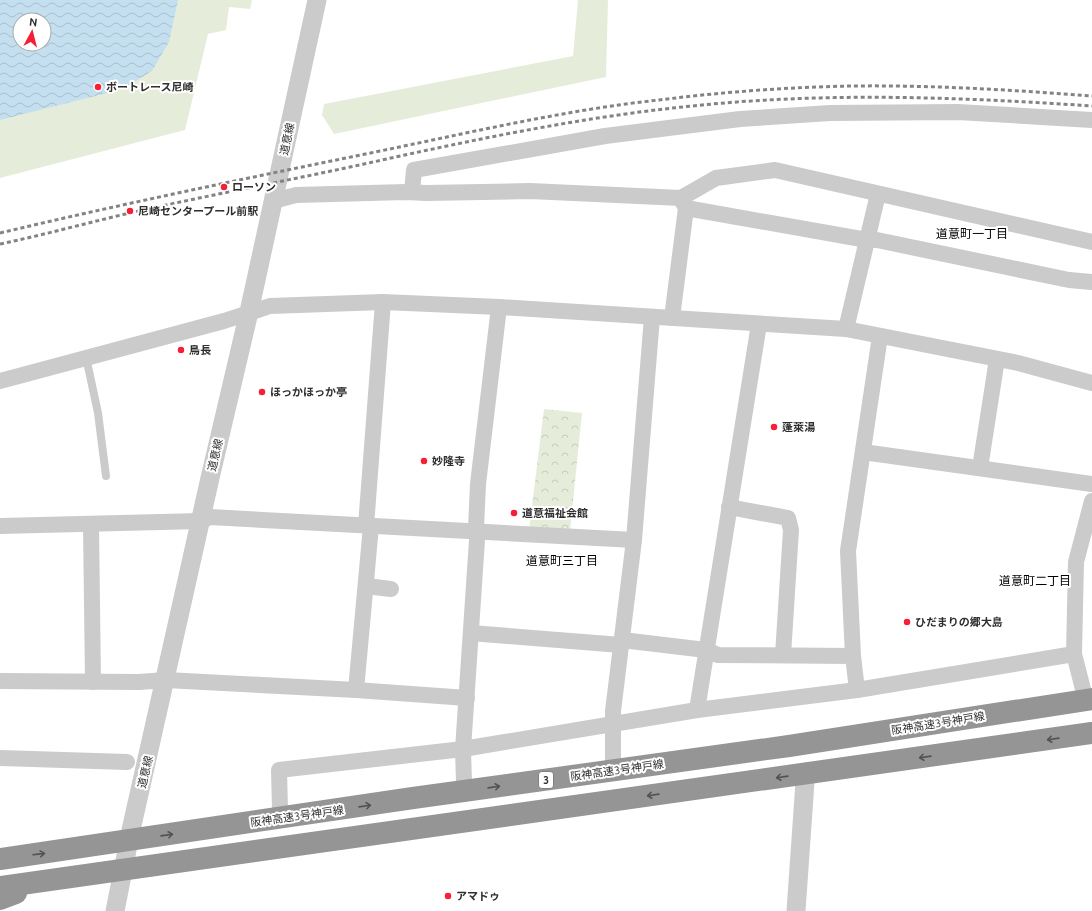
<svg xmlns="http://www.w3.org/2000/svg" width="1092" height="911" font-family="Ubuntu,'Noto Sans JP',sans-serif">
<defs>
<pattern id="forest-crowns" width="20" height="18" patternUnits="userSpaceOnUse"><rect width="20" height="18" fill="#e5edda"/><path d="M2 6a3 3 0 1 1 6 0M12 15a3 3 0 1 1 6 0" fill="none" stroke="#c5ccbb"/></pattern>
<pattern id="water-waves" width="16" height="10" patternUnits="userSpaceOnUse"><rect width="16" height="10" fill="#c4dfef"/><path d="M0 5q4-4 8 0t8 0" fill="none" stroke="#a9c0cd"/></pattern>
</defs>
<rect width="100%" height="100%" fill="#fff"/>
<g fill="#e5edda" fill-rule="evenodd">
<path d="M 0,0 L 252,0 L 250,9 L 229,7 L 226,30 L 208,34 L 185,130 L 0,178 ZM 20,20 L 44,20 L 44,44 L 20,44 Z"/>
<polygon points="578,0 608,0 606,77 334,134 322,115 324,104 573,56"/>
</g>
<polygon fill="url(#forest-crowns)" points="544,409 582,413 570,531 529,530"/>
<path fill="url(#water-waves)" fill-rule="evenodd" d="M 0,0 L 178,0 L 169,42 L 152,71 L 123,89 L 0,120 ZM 20,20 L 44,20 L 44,44 L 20,44 Z"/>
<g fill="none" stroke-linecap="round" stroke-linejoin="round">
<polyline stroke="#cbcbcb" stroke-width="8" points="86,357 98,413 106,476"/>
<g stroke="#cbcbcb" stroke-width="16">
<polyline points="412,192 414,170 605,136 740,119 830,113 958,112 1092,120"/>
<polyline points="273,201 296,195 406,192 426,193 530,191 681,198 716,178 775,170 1092,242"/>
<polyline points="686,208 867,240 877,240 1069,280 1092,282"/>
<polyline points="672,318 686,208 681,199"/>
<polyline points="846,329 878,194"/>
<polyline points="0,381 224,321 270,306 383,302 499,307 846,329 1018,363 1092,383"/>
<polyline points="863,452 1092,484"/>
<polyline points="980,468 997,359"/>
<polyline points="729,507 788,518 791,530 783,655"/>
<polyline points="91,525 93,682"/>
<polyline points="0,526 201,521 210,517 634,540"/>
<polyline points="366,526 383,302"/>
<polyline points="366,586 391,589"/>
<polyline points="471,633 621,645"/>
<polyline points="622,640 706,650 718,655 853,656"/>
<polyline points="0,681 139,682 166,680 356,690 467,698"/>
<polyline points="356,690 371,526"/>
<polyline points="857,690 853,656 848,551 880,336"/>
<polyline points="1084,693 1074,654 1076,562 1092,501"/>
<polyline points="697,710 759,324"/>
<polyline points="0,758 127,762"/>
<polyline points="613,762 613,711 634,540 652,317"/>
<polyline points="464,783 463,749 477,540 476,528 478,484 499,307"/>
<polyline points="280,809 279,770 463,749 697,710 857,690 1074,654"/>
</g>
<g stroke="#cbcbcb" stroke-width="19">
<polyline points="115,911 131,830 210,478 249,312 317,0"/>
<polyline points="796,911 805,782"/>
</g>
<polyline stroke="#959595" stroke-width="22" points="0,899 16,893"/>
<g stroke="#838383" stroke-width="3" stroke-dasharray="4 3" stroke-linecap="butt">
<path d="M 0,233 C 126,203 253,177 380,151 C 473,132 565,110 659,100 C 722,92 790,87 853,86 C 933,85 1013,90 1092,96"/>
<path d="M 0,244 C 53,233 104,218 157,207 C 226,192 295,179 364,164 C 472,140 581,117 692,106 C 825,92 959,97 1092,106"/>
</g>
<g stroke="#959595" stroke-width="22">
<polyline points="0,859 413,798 789,746 1092,699"/>
<polyline points="0,887 1092,733"/>
</g>
</g>
<defs><path id="oneway-shaft" d="M-6 0H5M1.5-3L5.5 0L1.5 3" fill="none" stroke-width="1.6" stroke-linecap="round" stroke-linejoin="round"/></defs>
<g stroke="#525252">
<use href="#oneway-shaft" transform="translate(1053 739) rotate(172)"/>
<use href="#oneway-shaft" transform="translate(925 757) rotate(172)"/>
<use href="#oneway-shaft" transform="translate(782 777) rotate(172)"/>
<use href="#oneway-shaft" transform="translate(494 787) rotate(-8)"/>
<use href="#oneway-shaft" transform="translate(653 795) rotate(172)"/>
<use href="#oneway-shaft" transform="translate(365 806) rotate(-8)"/>
<use href="#oneway-shaft" transform="translate(167 835) rotate(-8)"/>
<use href="#oneway-shaft" transform="translate(39 854) rotate(-7)"/>
</g>
<g fill="#f51f36" stroke="#fff" stroke-width="1.5">
<circle cx="98" cy="87" r="4"/>
<circle cx="224" cy="187" r="4"/>
<circle cx="130" cy="211" r="4"/>
<circle cx="181" cy="350" r="4"/>
<circle cx="262" cy="392" r="4"/>
<circle cx="774" cy="427" r="4"/>
<circle cx="424" cy="461" r="4"/>
<circle cx="514" cy="513" r="4"/>
<circle cx="907" cy="622" r="4"/>
<circle cx="448" cy="896" r="4"/>
</g>
<g text-anchor="middle" stroke-width="4" stroke-linejoin="round" paint-order="stroke">
<rect fill="#fff" stroke="#6d6d6d" stroke-width="1" x="539" y="772" width="14" height="16" rx="3"/>
<g font-size="10" font-weight="bold" fill="#2e2e2e">
<text x="546" y="784">3</text>
</g>
<g font-size="11" font-weight="bold" fill="#2e2e2e" stroke="#fff" text-anchor="start">
<text x="106" y="91">ボートレース尼崎</text>
<text x="232" y="191">ローソン</text>
<text x="138" y="215">尼崎センタープール前駅</text>
<text x="189" y="354">鳥長</text>
<text x="270" y="396">ほっかほっか亭</text>
<text x="782" y="431">蓬萊湯</text>
<text x="432" y="465">妙隆寺</text>
<text x="522" y="517">道意福祉会館</text>
<text x="915" y="626">ひだまりの郷大島</text>
<text x="456" y="900">アマドゥ</text>
</g>
<g font-size="11" fill="#2e2e2e" stroke="#fff">
<text transform="translate(287 139) rotate(-78)" y="4">道意線</text>
<text transform="translate(215 455) rotate(-77)" y="4">道意線</text>
<text transform="translate(938 723) rotate(-9)" y="4">阪神高速3号神戸線</text>
<text transform="translate(617 770) rotate(-8)" y="4">阪神高速3号神戸線</text>
<text transform="translate(145 772) rotate(-77)" y="4">道意線</text>
<text transform="translate(297 816) rotate(-8)" y="4">阪神高速3号神戸線</text>
</g>
<g font-size="12" fill="#000" stroke="#fff">
<text x="972" y="238">道意町一丁目</text>
<text x="562" y="565">道意町三丁目</text>
<text x="1035" y="585">道意町二丁目</text>
</g>
</g>
<g transform="translate(32 32) rotate(7)"><circle r="19" fill="#ffffff" stroke="#ababab"/>
<path d="M0-3L7 15L0 10L-7 15Z" fill="#f51f36"/>
<text y="-6" font-size="11" font-weight="bold" text-anchor="middle" fill="#2e2e2e">N</text>
</g>
</svg>
